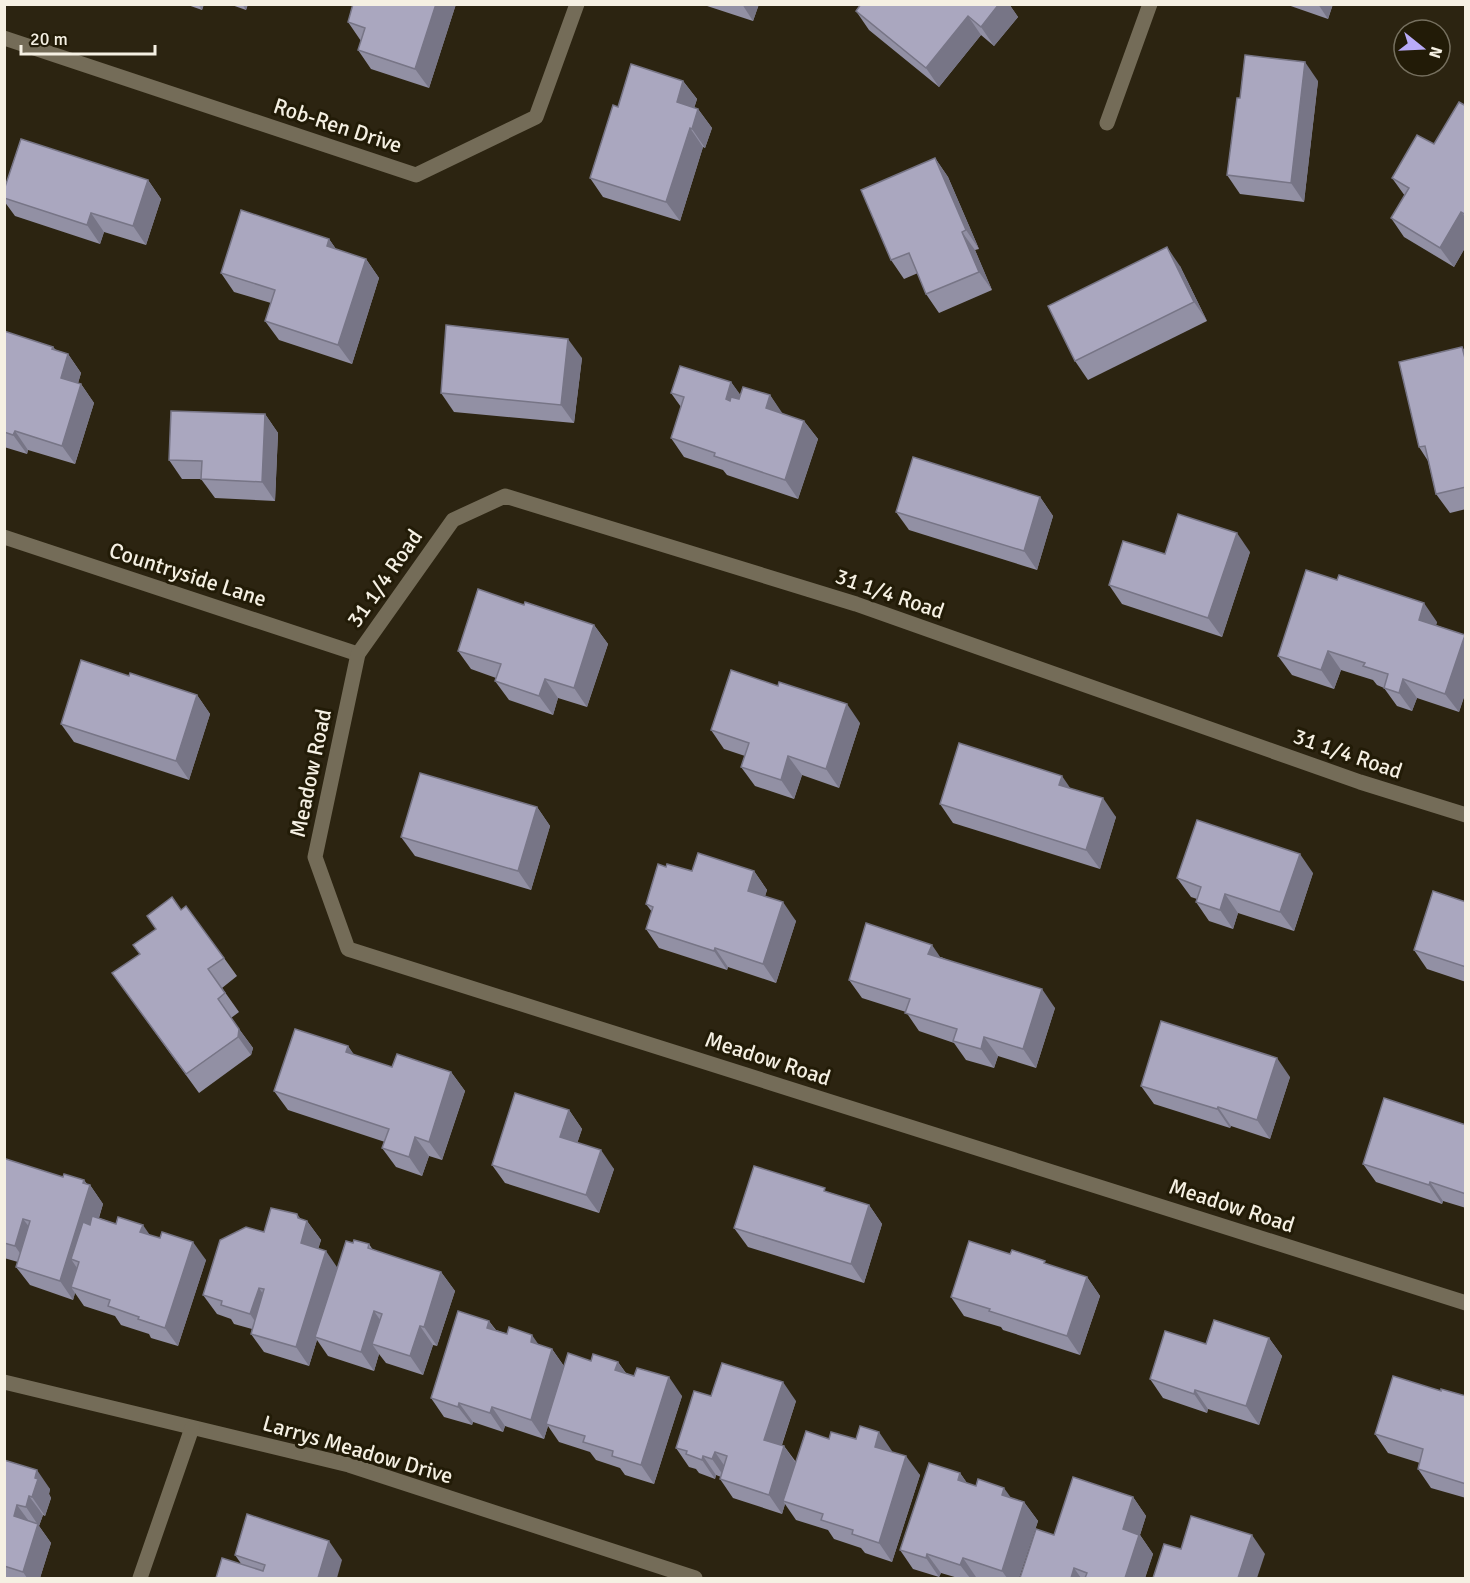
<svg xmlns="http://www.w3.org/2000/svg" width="1470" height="1583" font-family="Signika,sans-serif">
<rect width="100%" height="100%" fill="#2c2411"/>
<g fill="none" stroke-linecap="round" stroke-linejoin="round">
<g stroke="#746c58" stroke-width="15">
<polyline points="4,38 416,175 536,117 577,4"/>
<polyline points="1107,123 1150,4"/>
<polyline points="4,537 358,654"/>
<polyline points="1466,815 1360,782 856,604 505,496 453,520 358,654 315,857 348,949 1466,1303"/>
<polyline points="4,1382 349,1465 695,1578"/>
<polyline points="140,1578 192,1428"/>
</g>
</g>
<g fill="#9290a4">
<polygon points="185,4 204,4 202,10"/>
<polygon points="229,4 248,4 246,10"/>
<polygon points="353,4 456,4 429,88 371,69 358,50 361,41 348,22"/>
<polygon points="701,4 759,4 753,21"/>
<polygon points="861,4 1009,4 1018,17 994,46 981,35 939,87 869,30 856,11"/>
<polygon points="1285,4 1333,4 1328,19"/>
<polygon points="683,81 697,99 694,108 698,109 712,128 705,148 703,147 680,221 603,197 590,178 618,107"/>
<polygon points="1318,81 1304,202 1240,194 1227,175 1240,98"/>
<polygon points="1466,106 1466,246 1454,267 1404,237 1391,218 1405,196 1392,178 1434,144"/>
<polygon points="935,158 948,177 979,249 975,250 992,290 939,313 926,294 918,273 904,279 891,260"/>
<polygon points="148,180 161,199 146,245 104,232 100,244 15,216 4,201 4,190"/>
<polygon points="329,239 336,249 366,259 379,278 352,364 279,340 265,321 271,303 234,292 221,273"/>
<polygon points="1180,266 1207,321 1088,380 1075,361"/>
<polygon points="4,331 53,347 56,350 68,354 81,373 78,383 81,384 94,403 75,464 28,450 27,454 4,447"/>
<polygon points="1466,352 1466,509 1450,513 1436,494 1428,461 1419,447"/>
<polygon points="582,358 574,423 454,412 441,393"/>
<polygon points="731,382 740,395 770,395 782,414 804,421 818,439 798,499 727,475 723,470 684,457 671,438 681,407 671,393"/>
<polygon points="265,414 278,433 275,501 215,498 201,479 182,479 169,460"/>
<polygon points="1040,497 1053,516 1037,570 909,530 896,512"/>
<polygon points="1250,552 1222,637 1122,604 1109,585"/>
<polygon points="524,605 594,625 608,644 587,707 558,698 553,715 509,700 495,681 496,678 471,669 458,651"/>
<polygon points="1437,622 1436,625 1466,636 1466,691 1459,712 1417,698 1412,711 1397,706 1384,688 1377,685 1373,680 1341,670 1334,689 1292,675 1278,656"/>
<polygon points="129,676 197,695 210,714 189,780 74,742 61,724"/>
<polygon points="860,723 839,788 802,775 794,799 755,786 741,767 745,756 724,749 711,730"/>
<polygon points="1070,788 1116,817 1100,869 953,823 940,804"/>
<polygon points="537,807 550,826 531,890 415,856 401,837"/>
<polygon points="666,867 692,871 754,871 767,890 765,896 796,921 776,983 728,967 727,970 659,948 646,929 652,912 646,904"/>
<polygon points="1313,873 1294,931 1238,913 1233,929 1209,921 1196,902 1197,899 1191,897 1177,878"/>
<polygon points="1466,902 1466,982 1427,969 1414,950"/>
<polygon points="181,910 224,958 237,976 222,988 239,1012 231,1018 253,1048 251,1055 199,1093 112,973 140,954"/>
<polygon points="941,957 1055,1008 1036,1068 998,1056 994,1068 966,1060 954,1043 919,1031 906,1012 862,998 849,980"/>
<polygon points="348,1046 354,1055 392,1067 451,1072 465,1091 442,1160 429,1156 422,1176 396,1167 382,1148 385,1142 288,1110 274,1091"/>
<polygon points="1290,1077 1270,1139 1231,1126 1230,1128 1154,1104 1141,1086"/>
<polygon points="569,1110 582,1129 577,1143 614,1169 599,1213 505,1183 492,1165"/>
<polygon points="1466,1125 1466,1208 1443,1201 1442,1204 1376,1182 1363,1164"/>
<polygon points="4,1160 63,1177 84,1180 87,1184 90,1185 103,1204 99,1218 150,1235 206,1260 178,1346 151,1338 149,1334 121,1325 115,1316 84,1306 75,1293 73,1300 30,1285 16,1267 18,1262 4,1258"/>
<polygon points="828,1192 869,1205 882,1224 864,1283 748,1247 734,1228"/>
<polygon points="301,1219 307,1221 321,1240 318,1249 337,1268 353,1243 369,1244 373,1250 441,1272 455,1291 437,1346 433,1345 423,1375 386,1363 379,1354 374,1371 328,1356 317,1340 309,1366 264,1352 251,1334 252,1329 234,1324 231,1319 217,1314 203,1295 264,1232"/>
<polygon points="1010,1254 1047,1264 1087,1277 1100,1296 1080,1355 1003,1330 1001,1327 964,1316 951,1297"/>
<polygon points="489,1321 496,1330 552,1349 564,1366 591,1361 618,1362 626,1373 682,1396 654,1484 625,1475 620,1468 596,1460 590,1452 559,1442 548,1426 544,1439 505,1426 503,1432 473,1422 472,1425 444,1417 431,1398"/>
<polygon points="1269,1338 1282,1356 1259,1425 1208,1409 1207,1413 1163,1398 1150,1379 1206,1344"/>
<polygon points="1441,1391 1466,1396 1466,1498 1431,1488 1418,1469 1420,1463 1388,1453 1375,1434"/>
<polygon points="711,1396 796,1401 782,1445 784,1446 796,1462 829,1439 892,1451 892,1452 920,1475 892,1562 865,1553 861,1548 834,1539 828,1530 796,1520 785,1504 782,1514 733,1498 720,1479 721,1477 716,1475 715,1479 699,1473 696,1469 689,1467 676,1448"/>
<polygon points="4,1460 50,1489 49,1494 51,1498 45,1516 43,1515 39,1526 51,1543 40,1578 4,1578"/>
<polygon points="960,1473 967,1483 1024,1502 1038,1521 1019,1578 980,1578 976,1577 975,1578 958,1578 941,1573 939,1577 913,1569 900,1550"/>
<polygon points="1133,1497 1146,1516 1140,1535 1153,1554 1145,1578 1020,1578 1054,1535"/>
<polygon points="235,1555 342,1560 216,1578 242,1565"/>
</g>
<g fill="#777586">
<polygon points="198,4 204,4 202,10"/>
<polygon points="242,4 248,4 246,10"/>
<polygon points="436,4 456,4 429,88 415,69"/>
<polygon points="742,4 759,4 753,21"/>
<polygon points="999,4 1009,4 1018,17 994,46 981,27"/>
<polygon points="1318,4 1333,4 1328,19"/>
<polygon points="968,16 981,35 939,87 926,68"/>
<polygon points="1305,62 1318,81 1304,202 1291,183"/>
<polygon points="683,81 697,99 690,121 677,102"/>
<polygon points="698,109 712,128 705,148 692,129"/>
<polygon points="690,128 703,147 680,221 666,202"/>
<polygon points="935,158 948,177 979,249 966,230"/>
<polygon points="148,180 161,199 146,245 133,226"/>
<polygon points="1461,212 1466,218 1466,246 1454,267 1440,248"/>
<polygon points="91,213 104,232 100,244 87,225"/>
<polygon points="962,232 975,250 992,290 979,272"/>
<polygon points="329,239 342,258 327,246"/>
<polygon points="1167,247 1180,266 1207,321 1194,302"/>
<polygon points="366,259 379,278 352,364 338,345"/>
<polygon points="568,339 582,358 574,423 561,405"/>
<polygon points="53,347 65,364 68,354 81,373 74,397 61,378 52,349"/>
<polygon points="1462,347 1466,352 1466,362"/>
<polygon points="731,382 745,401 739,418 726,399"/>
<polygon points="81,384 94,403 75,464 62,446"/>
<polygon points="770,395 783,414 766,408"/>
<polygon points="265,414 278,433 275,501 262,482"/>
<polygon points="804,421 818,439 798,499 785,480"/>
<polygon points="15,431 28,450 27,454 13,435"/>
<polygon points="1040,497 1053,516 1037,570 1024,551"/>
<polygon points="1237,533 1250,552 1222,637 1208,618"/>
<polygon points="1424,603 1437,622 1432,639 1419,620"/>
<polygon points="594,625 608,644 587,707 574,688"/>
<polygon points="1465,635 1466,636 1466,691 1459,712 1445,694"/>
<polygon points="1328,651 1341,670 1334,689 1321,670"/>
<polygon points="545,679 558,698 553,715 539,696"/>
<polygon points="1403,679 1417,698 1412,711 1399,693"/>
<polygon points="197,695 210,714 189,780 176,761"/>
<polygon points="847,704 860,723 839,788 826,769"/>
<polygon points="788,756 802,775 794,799 781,780"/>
<polygon points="1062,776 1075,795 1059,785"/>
<polygon points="1103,798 1116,817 1100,869 1086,850"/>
<polygon points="537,807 550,826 531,890 518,871"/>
<polygon points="1300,854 1313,873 1294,931 1280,912"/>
<polygon points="754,871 767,890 761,909 748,891"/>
<polygon points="1225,894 1238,913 1233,929 1220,910"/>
<polygon points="783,902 796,921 776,983 763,964"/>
<polygon points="932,945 945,964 928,954"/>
<polygon points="715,948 728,967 727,970 714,951"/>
<polygon points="1042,989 1055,1008 1036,1068 1023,1049"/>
<polygon points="239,1029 253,1048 251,1055 238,1037"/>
<polygon points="984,1037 998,1056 994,1068 981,1049"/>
<polygon points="348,1046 361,1065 346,1052"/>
<polygon points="1277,1058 1290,1077 1270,1139 1257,1120"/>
<polygon points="451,1072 465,1091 442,1160 429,1142"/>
<polygon points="1218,1107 1231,1126 1230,1128 1217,1109"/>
<polygon points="569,1110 582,1129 573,1156 560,1137"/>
<polygon points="415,1137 429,1156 422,1176 409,1157"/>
<polygon points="601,1150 614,1169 599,1213 586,1195"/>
<polygon points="84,1180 89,1188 90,1185 103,1204 83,1268 79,1262 71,1259 81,1274 71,1287 75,1293 73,1300 60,1281"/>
<polygon points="1430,1182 1443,1201 1442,1204 1429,1185"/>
<polygon points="869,1205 882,1224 864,1283 851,1264"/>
<polygon points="297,1214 306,1226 307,1221 321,1240 314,1262 301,1243"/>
<polygon points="23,1219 37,1237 28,1265 15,1246"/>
<polygon points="143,1225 156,1244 140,1232"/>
<polygon points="193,1242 206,1260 178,1346 165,1328"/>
<polygon points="326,1251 339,1270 315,1337 317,1340 309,1366 296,1347"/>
<polygon points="441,1272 455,1291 437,1346 424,1327"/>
<polygon points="1087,1277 1100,1296 1080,1355 1067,1336"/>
<polygon points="259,1288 272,1307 263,1333 250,1314"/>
<polygon points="374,1311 387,1330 372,1344 379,1354 374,1371 361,1352"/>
<polygon points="489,1321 502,1340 487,1328"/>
<polygon points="420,1326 433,1345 423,1375 410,1356"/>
<polygon points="532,1335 545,1354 531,1342"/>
<polygon points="1269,1338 1282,1356 1259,1425 1246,1406"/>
<polygon points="552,1349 565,1368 546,1424 548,1426 544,1439 531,1420"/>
<polygon points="618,1362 631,1381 615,1370"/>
<polygon points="669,1377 682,1396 654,1484 641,1465"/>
<polygon points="783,1382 796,1401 777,1459 764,1440"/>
<polygon points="1195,1390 1208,1409 1207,1413 1194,1394"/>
<polygon points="459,1403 473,1422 472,1425 458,1407"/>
<polygon points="492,1407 505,1426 503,1432 490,1413"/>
<polygon points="879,1432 892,1451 888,1466 875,1447"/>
<polygon points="784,1446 797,1465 783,1501 785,1504 782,1514 769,1495"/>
<polygon points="715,1452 728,1471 725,1478 712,1459"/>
<polygon points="703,1456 716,1475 715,1479 702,1460"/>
<polygon points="906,1456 920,1475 892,1562 879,1543"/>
<polygon points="37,1470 50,1489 49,1494 51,1498 45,1516 32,1497 35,1478"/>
<polygon points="960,1473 973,1492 958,1480"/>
<polygon points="1004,1488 1017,1506 1002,1495"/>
<polygon points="29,1496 43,1515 39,1526 51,1543 40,1578 27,1578 23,1572 38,1525 26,1507"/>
<polygon points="1133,1497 1146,1516 1140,1535 1153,1554 1145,1578 1125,1578 1123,1529"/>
<polygon points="1024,1502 1038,1521 1019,1578 1007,1578 1002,1571"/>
<polygon points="17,1505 31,1524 14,1516"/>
<polygon points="1252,1535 1265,1554 1257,1578 1238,1578"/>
<polygon points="329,1541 342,1560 337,1578 318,1578"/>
<polygon points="927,1554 941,1573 939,1577 926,1558"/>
<polygon points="963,1558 976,1577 975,1578 970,1578 960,1565"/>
<polygon points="1074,1568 1081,1578 1071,1578"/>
</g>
<g fill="#aaa7bf" stroke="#777586" stroke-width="1.5">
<polygon points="353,4 436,4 415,69 358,50 365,28 348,22"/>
<polygon points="861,4 999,4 981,27 968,16 926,68 856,11"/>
<polygon points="1245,55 1305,62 1291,183 1227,175 1237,98 1240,98"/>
<polygon points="631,64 683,81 677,102 698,109 692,129 690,128 666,202 590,178 613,105 618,107"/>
<polygon points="1459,102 1466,106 1466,215 1461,212 1440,248 1391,218 1409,188 1392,178 1417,135 1434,144"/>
<polygon points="21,139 148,180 133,226 91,213 87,225 4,198 4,190"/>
<polygon points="935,158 966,230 962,232 979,272 926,294 909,253 891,260 861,190"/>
<polygon points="241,210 329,239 327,246 366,259 338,345 265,321 275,290 221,273"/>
<polygon points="1167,247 1194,302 1075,361 1048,306"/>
<polygon points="446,325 568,339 561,405 441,393"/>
<polygon points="4,331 53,347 52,349 68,354 61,378 81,384 62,446 15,431 13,435 4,432"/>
<polygon points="1462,347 1466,362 1466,487 1436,494 1425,446 1419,447 1399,362"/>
<polygon points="680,366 731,382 726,399 730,401 731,397 739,399 743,387 770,395 766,408 804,421 785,480 714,456 715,453 671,438 684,397 671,393"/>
<polygon points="171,411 265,414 262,482 201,479 202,461 169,460"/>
<polygon points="913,457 1040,497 1024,551 896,512"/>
<polygon points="1178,514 1237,533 1208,618 1109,585 1123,541 1165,554"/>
<polygon points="1306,570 1337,580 1339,575 1424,603 1419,620 1465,635 1445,694 1403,679 1399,693 1384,688 1388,674 1363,666 1365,663 1328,651 1321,670 1278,656"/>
<polygon points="478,589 524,605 525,602 594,625 574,688 545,679 539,696 495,681 501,664 458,651"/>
<polygon points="81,660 129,676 130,673 197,695 176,761 61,724"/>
<polygon points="731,670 778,686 779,682 847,704 826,769 788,756 781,780 741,767 749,743 711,730"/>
<polygon points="959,743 1062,776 1059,785 1103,798 1086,850 940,804"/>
<polygon points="420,773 537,807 518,871 401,837"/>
<polygon points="1197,820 1300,854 1280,912 1225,894 1220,910 1196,902 1201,887 1177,878"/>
<polygon points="698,853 754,871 748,891 783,902 763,964 715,948 714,951 646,929 653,907 646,904 658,864 666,867 667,864 692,871"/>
<polygon points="1433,891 1466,902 1466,967 1414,950"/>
<polygon points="172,897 181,910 186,906 224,958 208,969 225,993 218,999 239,1029 238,1037 186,1074 112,973 140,954 133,945 156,929 147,916"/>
<polygon points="866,923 932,945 928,954 1042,989 1023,1049 984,1037 981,1049 953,1041 957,1029 905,1013 910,999 849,980"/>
<polygon points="1161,1021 1277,1058 1257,1120 1218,1107 1217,1109 1141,1086"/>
<polygon points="295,1029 348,1046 346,1052 392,1067 397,1054 451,1072 429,1142 415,1137 409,1157 382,1148 389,1129 274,1091"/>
<polygon points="515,1093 569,1110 560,1137 601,1150 586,1195 492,1165"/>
<polygon points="1384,1098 1466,1125 1466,1194 1430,1182 1429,1185 1363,1164"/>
<polygon points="6,1159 63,1177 64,1174 84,1180 83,1183 90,1185 60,1281 16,1267 30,1221 23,1219 15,1246 4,1243 4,1160"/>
<polygon points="754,1166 825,1188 824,1191 869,1205 851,1264 734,1228"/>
<polygon points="271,1208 297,1214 298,1218 307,1221 301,1243 326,1251 296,1347 251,1334 264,1289 259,1288 250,1314 221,1305 222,1301 203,1295 220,1240 246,1227 264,1232"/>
<polygon points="92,1216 116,1224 118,1217 143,1225 140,1232 160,1238 162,1232 193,1242 165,1328 138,1319 139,1317 108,1306 110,1300 71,1287 79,1262 71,1259 83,1222 90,1225"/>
<polygon points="354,1240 369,1244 368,1248 441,1272 424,1327 420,1326 410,1356 372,1344 382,1314 374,1311 361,1352 315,1337 346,1241 353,1243"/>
<polygon points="969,1241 1010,1254 1012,1250 1045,1261 1044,1263 1087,1277 1067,1336 989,1311 990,1309 951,1297"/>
<polygon points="458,1311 489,1321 487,1328 507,1334 509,1327 532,1335 531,1342 552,1349 531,1420 492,1407 490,1413 459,1403 458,1407 431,1398"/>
<polygon points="1214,1320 1269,1338 1246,1406 1195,1390 1194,1394 1150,1379 1165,1331 1206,1344"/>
<polygon points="568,1353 591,1361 593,1354 618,1362 615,1370 634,1376 637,1368 669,1377 641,1465 612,1456 613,1451 583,1442 585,1436 546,1424"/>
<polygon points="722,1363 783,1382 764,1440 784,1446 769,1495 720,1479 727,1456 715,1452 712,1459 703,1456 702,1460 686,1454 687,1451 676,1448 694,1391 711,1396"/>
<polygon points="1393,1376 1441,1391 1441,1389 1466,1396 1466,1484 1418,1469 1423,1449 1375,1434"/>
<polygon points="860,1426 879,1432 875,1447 906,1456 879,1543 852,1534 853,1530 821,1520 823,1514 783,1501 806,1431 829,1439 831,1432 856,1439"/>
<polygon points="4,1460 37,1470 35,1478 38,1479 32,1497 29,1496 26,1507 17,1505 14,1516 38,1524 23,1572 4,1566"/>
<polygon points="929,1463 960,1473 958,1480 976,1486 978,1479 1004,1488 1002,1495 1024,1502 1002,1571 963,1558 960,1565 927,1554 926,1558 900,1550"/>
<polygon points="1073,1477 1133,1497 1123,1529 1139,1535 1125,1578 1085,1578 1087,1573 1074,1568 1071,1578 1020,1578 1036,1529 1054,1535"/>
<polygon points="247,1514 329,1541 318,1578 216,1578 222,1558 263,1571 265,1565 235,1555"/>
<polygon points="1191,1516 1252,1535 1238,1578 1153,1578 1164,1544 1181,1549"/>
</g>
<g text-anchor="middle" stroke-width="6" stroke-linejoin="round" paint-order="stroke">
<g font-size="22" fill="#f5f0e3" stroke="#221b07">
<text transform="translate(338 125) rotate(18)" y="8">Rob-Ren Drive</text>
<text transform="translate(188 574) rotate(18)" y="8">Countryside Lane</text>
<text transform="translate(384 578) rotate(-55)" y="8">31 1/4 Road</text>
<text transform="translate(890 593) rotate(19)" y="8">31 1/4 Road</text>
<text transform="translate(1348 753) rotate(19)" y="8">31 1/4 Road</text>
<text transform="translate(310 773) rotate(-78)" y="8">Meadow Road</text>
<text transform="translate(768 1058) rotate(18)" y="8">Meadow Road</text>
<text transform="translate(1232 1205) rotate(18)" y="8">Meadow Road</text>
<text transform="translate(358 1449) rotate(16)" y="8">Larrys Meadow Drive</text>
</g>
</g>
<rect width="1470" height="1583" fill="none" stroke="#f5f0e3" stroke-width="12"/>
<g transform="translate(1422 48) rotate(108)"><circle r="28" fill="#221b07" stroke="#76705f" stroke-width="1.5"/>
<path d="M0-4.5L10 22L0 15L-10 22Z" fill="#b9abf7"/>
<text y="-9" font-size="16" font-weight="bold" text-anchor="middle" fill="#f5f0e3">N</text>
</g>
<path d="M21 45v9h134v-9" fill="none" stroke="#f5f0e3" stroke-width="3"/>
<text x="30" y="45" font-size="18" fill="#f5f0e3" stroke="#221b07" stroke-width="4.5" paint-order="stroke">20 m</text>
</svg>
